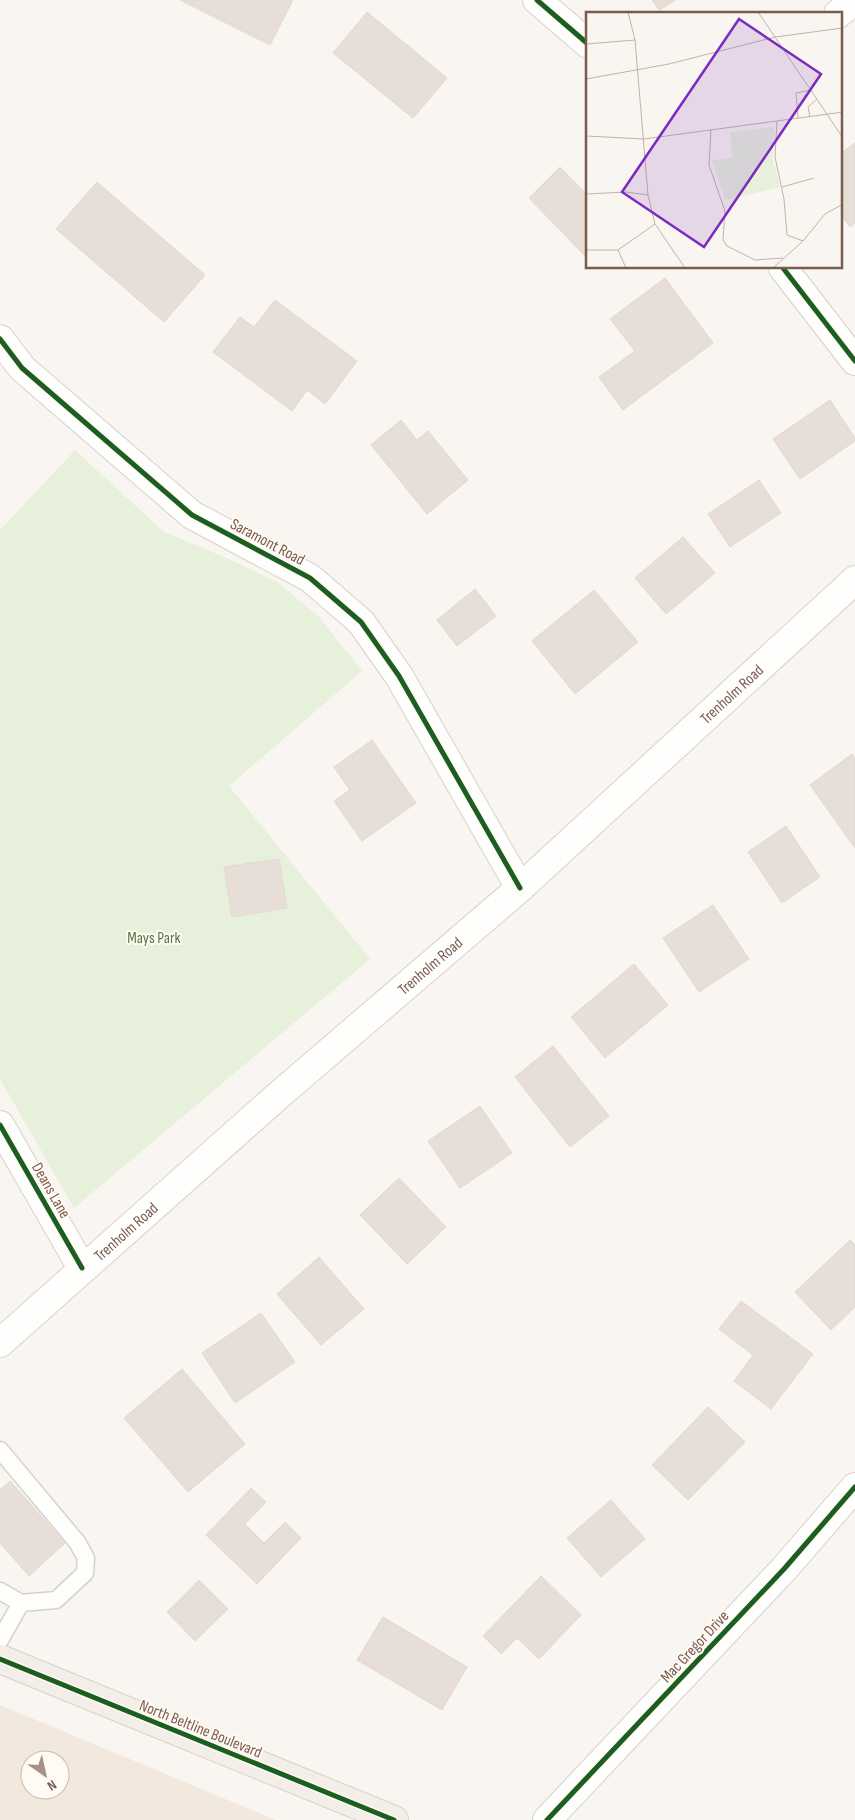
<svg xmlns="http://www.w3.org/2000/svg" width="855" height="1820" font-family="'Sofia Sans Condensed',sans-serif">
<rect width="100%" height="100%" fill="#f9f5f0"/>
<path fill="#f2e8de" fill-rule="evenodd" d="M 0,1705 L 276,1820 L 0,1820 ZM 30,1760 L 60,1760 L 60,1790 L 30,1790 Z"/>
<polygon fill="#e7f0db" points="75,450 164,532 222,556 277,582 319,617 362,671 229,786 370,959 74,1208 0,1079 0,530"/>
<g fill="#e6ded7" stroke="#e2d8d2">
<polygon points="180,0 293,0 270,45"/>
<polygon points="652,0 676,0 659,10"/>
<polygon points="367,12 447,78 413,118 333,53"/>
<polygon points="855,143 855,223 850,227 841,215 841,153"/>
<polygon points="560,167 588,196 588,259 529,198"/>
<polygon points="97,182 205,275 164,322 56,229"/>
<polygon points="665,278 713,343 623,410 599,377 635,351 610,319"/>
<polygon points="275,300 357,361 325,404 307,390 292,411 213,352 240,317 254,327"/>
<polygon points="830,400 855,438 855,441 800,479 773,439"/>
<polygon points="401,420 417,440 428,431 468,480 427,514 371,445"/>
<polygon points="759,480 781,513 730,547 708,514"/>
<polygon points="683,537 715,573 666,614 635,578"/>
<polygon points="475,589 496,616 457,646 437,620"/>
<polygon points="594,590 638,642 575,694 532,641"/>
<polygon points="372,740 416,803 362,841 334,801 350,790 334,767"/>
<polygon points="852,754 855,759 855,848 810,785"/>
<polygon points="786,826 820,877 782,903 748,852"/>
<polygon points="279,859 287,908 232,917 224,867"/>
<polygon points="713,905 749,959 699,992 663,938"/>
<polygon points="634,964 668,1005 605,1058 571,1017"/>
<polygon points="553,1046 609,1116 570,1147 515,1077"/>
<polygon points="480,1106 512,1153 460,1188 428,1141"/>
<polygon points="399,1178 446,1227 407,1264 360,1215"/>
<polygon points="850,1240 855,1245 855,1307 831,1330 795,1292"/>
<polygon points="319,1257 364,1309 321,1345 277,1294"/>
<polygon points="741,1301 813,1354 771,1409 734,1381 753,1355 719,1329"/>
<polygon points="261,1313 295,1362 235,1403 202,1353"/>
<polygon points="182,1369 245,1444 188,1492 124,1418"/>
<polygon points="708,1407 745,1442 688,1500 652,1465"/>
<polygon points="10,1481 65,1543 29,1576 0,1543 0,1490"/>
<polygon points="251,1488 266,1502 245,1524 264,1543 285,1522 301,1538 257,1584 206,1535"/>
<polygon points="611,1500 645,1539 601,1577 567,1538"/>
<polygon points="541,1576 581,1615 539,1659 517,1638 501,1654 483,1636"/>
<polygon points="199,1580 228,1609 195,1641 167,1612"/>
<polygon points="383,1617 467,1667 442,1710 357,1660"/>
</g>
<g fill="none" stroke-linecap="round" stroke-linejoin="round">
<defs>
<g id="lane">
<polyline points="0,1450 77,1542 86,1558 85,1573 56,1600 21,1603 0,1640"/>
<polyline points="0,1591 21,1603"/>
</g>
<g id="street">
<polyline points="537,0 588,44"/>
<polyline points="838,14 855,0"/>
<polyline points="783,268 855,361"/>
<polyline points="0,339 22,368 192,515 310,578 361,622 399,676 520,888"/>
<polyline points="0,1125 82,1268"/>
<polyline points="547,1820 784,1569 855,1487"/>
</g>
<g id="secondary">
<path id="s1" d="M 0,1343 L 280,1094 L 520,888 L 855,580"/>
</g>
<polyline id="primary" points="0,1659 394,1820"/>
</defs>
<use href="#lane" stroke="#d7d1cb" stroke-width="19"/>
<use href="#street" stroke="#d7d1cb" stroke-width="30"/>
<use href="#secondary" stroke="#d9d2cb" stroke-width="30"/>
<use href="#primary" stroke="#dad1cc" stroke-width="30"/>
<use href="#lane" stroke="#fefefd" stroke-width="16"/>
<use href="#street" stroke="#fefefd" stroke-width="28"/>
<use href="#secondary" stroke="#fefefd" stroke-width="28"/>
<use href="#primary" stroke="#f3eee8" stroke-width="28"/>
<defs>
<g id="cycleway">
<polyline points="537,0 588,44"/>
<polyline points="783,268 855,361"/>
<polyline points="0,339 22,368 192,515 310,578 361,622 399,676 520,888"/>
<polyline points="0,1125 82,1268"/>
<polyline points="0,1659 394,1820"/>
<polyline points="547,1820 784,1569 855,1487"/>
</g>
</defs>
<use href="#cycleway" stroke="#fffaf3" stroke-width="8"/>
<use href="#cycleway" stroke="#1b5e20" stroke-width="5"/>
</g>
<g text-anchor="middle" stroke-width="4" stroke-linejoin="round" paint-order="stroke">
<g font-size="16" fill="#7a5c4d" stroke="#fffaf3">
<text transform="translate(268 541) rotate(28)" y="6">Saramont Road</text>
<text dy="6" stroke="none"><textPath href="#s1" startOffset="978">Trenholm Road</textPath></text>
<text dy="6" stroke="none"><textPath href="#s1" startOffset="572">Trenholm Road</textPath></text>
<text transform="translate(52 1190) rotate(60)" y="6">Deans Lane</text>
<text dy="6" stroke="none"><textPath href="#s1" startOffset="168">Trenholm Road</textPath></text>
<text transform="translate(694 1646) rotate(-47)" y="6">Mac Gregor Drive</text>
<text transform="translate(201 1728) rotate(22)" y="6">North Beltline Boulevard</text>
</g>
<g font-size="16" fill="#537a41" stroke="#fffaf3">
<text x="154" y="943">Mays Park</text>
</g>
</g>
<g transform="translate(586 12)">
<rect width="256" height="256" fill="#f9f5f0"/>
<path d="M 188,115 L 187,148 L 194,175 L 139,188 L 126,148 L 146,146 L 144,120 Z" fill="#e7f0db"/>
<path fill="none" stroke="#c2b3aa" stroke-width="1" d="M 42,0 L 49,28 L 62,183 L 69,212 L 99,256M 172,0 L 257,126M 0,32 L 49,28M 0,67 L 83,52 L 189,25 L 257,16M 224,105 L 222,95 L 231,87M 212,106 L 210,81 L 225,78M 191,109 L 189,145 L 198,187 L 201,223 L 217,229M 125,117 L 123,153 L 139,199 L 137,228 L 141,234 L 169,248 L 197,246M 0,124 L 58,127 L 257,100M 196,175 L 228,166M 0,182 L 40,180 L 62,183M 0,238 L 32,238 L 69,212M 32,238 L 40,256M 187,256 L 217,229 L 239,202 L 257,192"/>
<path fill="#7b2cbf" fill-opacity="0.15" stroke="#7b2cbf" stroke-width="2.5" d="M 153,7 L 235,62 L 118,235 L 36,180 Z"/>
<rect width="256" height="256" fill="none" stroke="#7a5c4d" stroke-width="2.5"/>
</g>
<g transform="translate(45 1775) rotate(146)"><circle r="24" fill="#fffaf3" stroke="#cabbb1"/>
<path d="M0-4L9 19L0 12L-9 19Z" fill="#a69286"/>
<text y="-8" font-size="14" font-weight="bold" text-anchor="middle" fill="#7a5c4d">N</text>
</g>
</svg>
